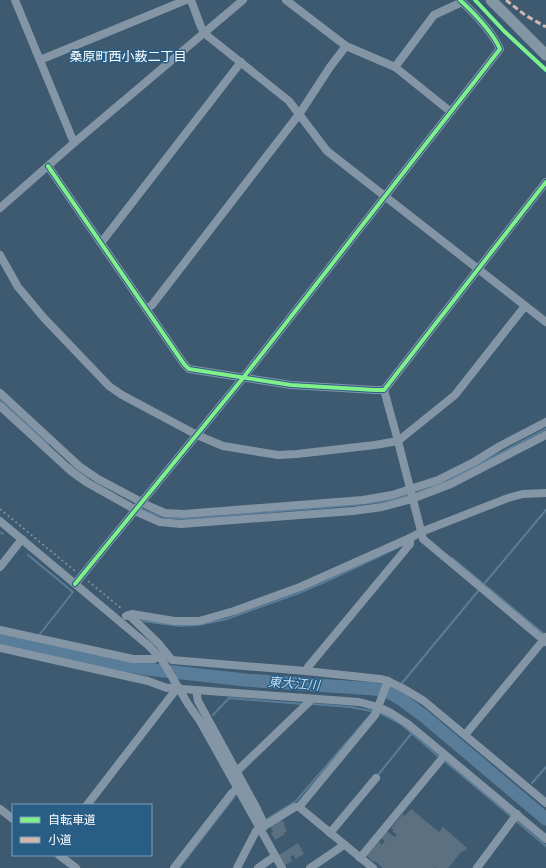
<svg xmlns="http://www.w3.org/2000/svg" width="546" height="868" font-family="'Sofia Sans Condensed','Noto Sans JP',sans-serif">
<rect width="100%" height="100%" fill="#3e5a70"/>
<g fill="none" stroke-linecap="round" stroke-linejoin="round">
<g stroke="#597d98" stroke-width="2">
<polyline points="0,400 48,444"/>
<polyline points="70,465 89,479"/>
<polyline points="414,494 451,479 546,429"/>
<path d="M 140,508 C 154,516 169,519 186,519 L 355,505 L 385,501 L 409,495"/>
<polyline points="0,532 3,534"/>
<polyline points="28,555 73,592 40,634"/>
<polyline points="452,558 544,634"/>
<polyline points="484,584 546,510"/>
<polyline points="141,621 181,626 198,625 227,619 299,593 327,581 405,544"/>
<polyline points="402,683 479,590"/>
<polyline points="380,713 401,724 439,757"/>
<polyline points="213,715 229,698 303,704"/>
<polyline points="446,762 512,817"/>
<polyline points="378,775 411,734"/>
<polyline points="532,783 546,767"/>
<polyline points="267,819 296,801 372,713 372,711 350,707 313,704"/>
<polyline points="516,821 546,846"/>
<polyline points="179,868 235,796"/>
</g>
<polyline stroke="#597d98" stroke-width="13" points="0,639 108,662 147,669 245,680 374,689 390,693 402,700 425,717 546,819"/>
</g>
<g fill="#5b7182">
<polygon points="411,809 439,832 443,827 467,848 463,852 462,851 448,868 436,868 435,867 434,868 383,868 375,861 374,862 367,856 379,842 382,845 385,841 381,838 386,831 395,837 397,835 392,831 394,830 391,828 403,814 405,816"/>
<polygon points="280,820 282,822 283,821 285,824 284,825 287,831 284,833 285,834 275,840 271,833 273,832 270,826"/>
<polygon points="298,843 304,854 296,859 293,855 290,857 292,861 285,865 279,855"/>
</g>
<g fill="none" stroke-linecap="round" stroke-linejoin="round">
<g stroke="#8496a6" stroke-width="1.5" stroke-dasharray="2 3" stroke-linecap="butt">
<polyline points="475,0 504,31 546,70"/>
<polyline points="0,509 75,571"/>
<polyline points="88,581 122,609"/>
</g>
<g stroke="#8496a6" stroke-width="8">
<polyline points="15,0 72,138 75,142"/>
<polyline points="191,0 201,27 204,33 289,101 327,151 546,322"/>
<polyline points="286,0 346,46 395,67 451,112"/>
<polyline points="40,60 186,0"/>
<polyline points="395,67 434,15 462,2"/>
<polyline points="48,166 184,364 189,369 291,385 375,390 384,390 546,182"/>
<polyline points="0,208 75,142 243,0"/>
<polyline points="100,242 104,239 241,62"/>
<polyline points="0,255 18,287 44,318 109,386 122,395 197,435 223,446 278,455 297,454 375,445 398,441 384,390"/>
<polyline points="525,306 455,395 398,441 423,539 546,642"/>
<polyline points="146,309 152,305 300,113 330,67 346,46"/>
<polyline points="0,393 79,466 98,479 151,507 165,513 184,514 363,500 392,495 438,480 474,462 500,446 546,422"/>
<polyline points="0,406 72,472 86,482 136,510"/>
<polyline points="135,511 160,522 181,524 353,511 382,507 412,499 451,484 546,435"/>
<polyline points="0,521 149,646 162,660 188,704 200,721 282,868"/>
<polyline points="0,567 22,539"/>
<path d="M 75,584 L 243,378 L 500,49 C 492,31 474,13 460,0"/>
<polyline points="129,615 159,644 171,659 172,660 306,671 380,679 388,681 375,715 299,807 295,807 256,831 237,868"/>
<polyline points="126,616 132,614 174,621 199,621 234,611 300,587 410,538 421,532 508,498 523,494 546,493"/>
<polyline points="0,630 133,659 154,659 159,656"/>
<polyline points="0,648 148,681 167,688 178,687 182,689 359,702 378,707 391,713 408,724 546,839"/>
<polyline points="306,671 308,667 410,544 410,538"/>
<polyline points="388,681 404,689 424,701 546,803"/>
<polyline points="196,690 198,701 256,807 265,826"/>
<polyline points="465,735 546,637"/>
<polyline points="237,771 309,702 310,699"/>
<polyline points="87,805 178,687"/>
<polyline points="299,807 373,868"/>
<polyline points="0,809 13,819"/>
<polyline points="330,833 376,778"/>
<polyline points="59,855 76,868"/>
<polyline points="360,858 445,755"/>
<polyline points="174,868 232,793 238,788"/>
<polyline points="258,868 275,856"/>
<polyline points="310,868 344,845"/>
<polyline points="477,868 517,814"/>
</g>
<polyline stroke="#8396a3" stroke-width="11" points="491,0 546,55"/>
<polyline stroke="#d1b7ad" stroke-width="3" stroke-dasharray="6 3" stroke-linecap="butt" points="506,0 525,15 546,27"/>
<defs>
<g id="cycleway">
<polyline points="475,0 504,31 546,70"/>
<polyline points="48,166 184,364 189,369 291,385 375,390 384,390 546,182"/>
<path d="M 75,584 L 243,378 L 500,49 C 492,31 474,13 460,0"/>
</g>
</defs>
<use href="#cycleway" stroke="#285d86" stroke-width="6"/>
<use href="#cycleway" stroke="#82f089" stroke-width="4"/>
</g>
<g text-anchor="middle" stroke-width="3" stroke-linejoin="round" paint-order="stroke">
<g font-size="13" fill="#fff" stroke="#285d86">
<text x="128" y="61">桑原町西小薮二丁目</text>
</g>
<g font-size="13" font-style="italic" fill="#bedbef" stroke="#285d86">
<text transform="translate(294 683) rotate(4)" y="5">東大江川</text>
</g>
</g>
<rect x="12" y="804" width="140" height="52" fill="#285d86" stroke="#7e9eb6"/>
<rect x="20" y="817" width="20" height="6" fill="#82f089" stroke="#7e9eb6"/>
<text x="48" y="824" font-size="12" fill="#ffffff">自転車道</text>
<rect x="20" y="837" width="20" height="6" fill="#d1b7ad" stroke="#7e9eb6"/>
<text x="48" y="844" font-size="12" fill="#ffffff">小道</text>
</svg>
